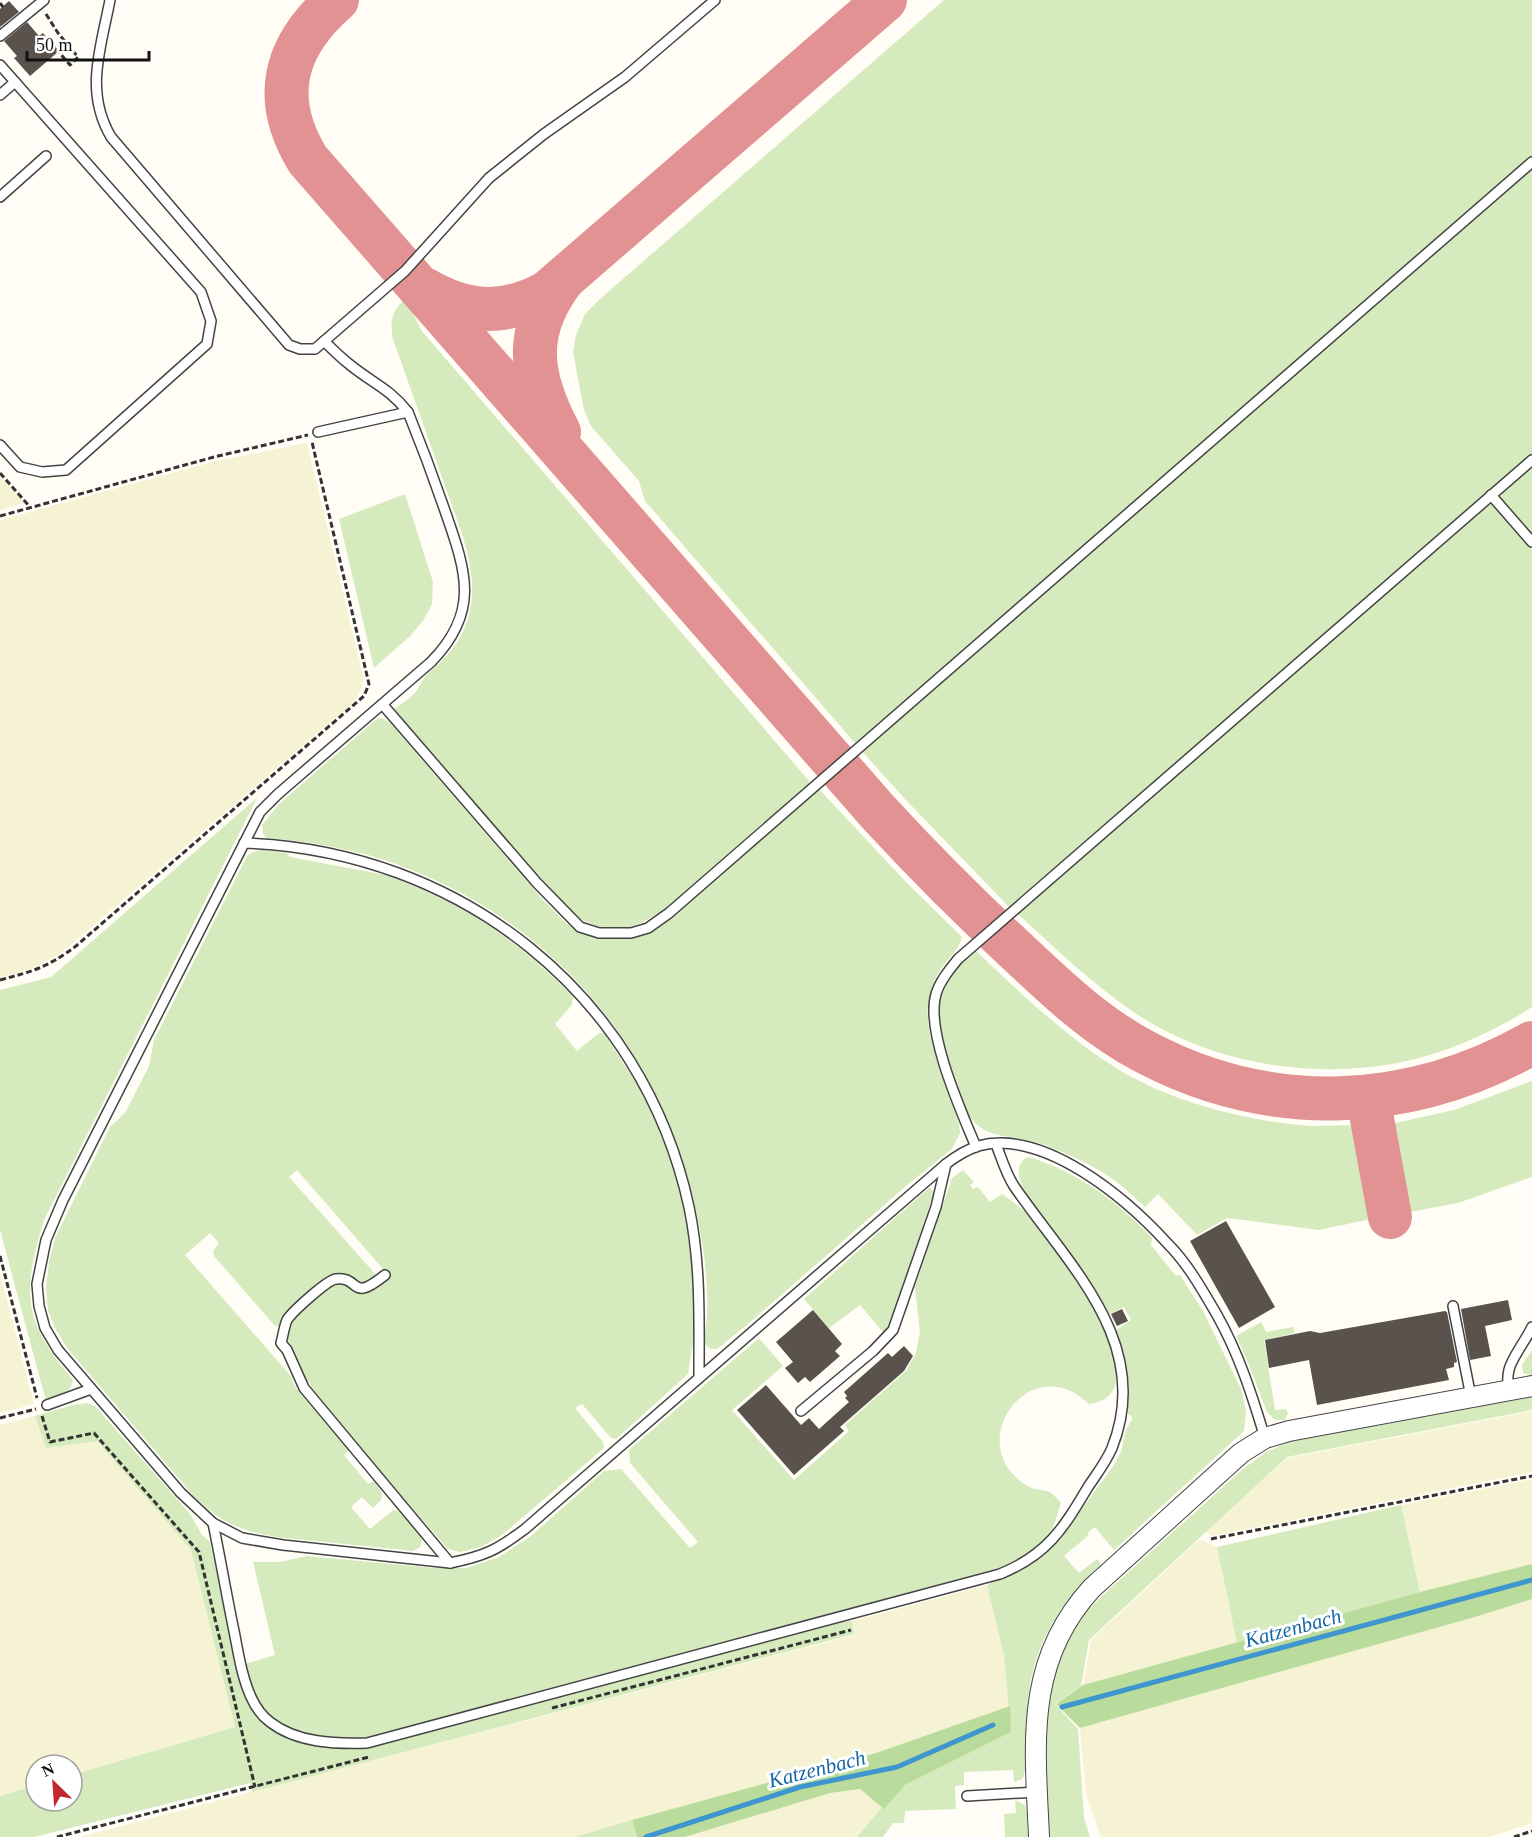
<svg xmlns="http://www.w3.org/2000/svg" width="1532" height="1837" font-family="Georgia,serif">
<rect width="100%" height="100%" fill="#fffdf5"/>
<g fill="#f6f3d4">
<polygon points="307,443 364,679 356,700 60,954 31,969 0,978 0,520 216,461"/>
<polygon points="0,476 25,503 0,510"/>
<polygon points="0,1273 34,1404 0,1413"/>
<polygon points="1532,1411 1532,1472 1212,1536 1204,1531 1287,1458"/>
<polygon points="35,1416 46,1448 96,1440 191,1550 235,1727 72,1775 72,1765 36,1765 36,1785 0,1796 0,1425"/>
<polygon points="1532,1479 1532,1564 1420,1592 1401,1505"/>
<polygon points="1200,1539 1217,1547 1237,1643 1083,1685 1091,1640"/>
<polygon points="987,1585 1004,1656 1010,1706 876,1753 575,1837 79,1837 854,1635 852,1621"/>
<polygon points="1532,1599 1532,1823 1489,1837 1101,1837 1086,1795 1080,1728 1475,1617"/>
<polygon points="860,1789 882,1807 857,1837 686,1837 830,1793"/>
</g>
<g fill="#d5ebbd">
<polygon points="944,0 1532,0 1532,156 855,743 645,501 639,481 591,426 584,410 573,352 576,335 585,314 600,299"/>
<polygon points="1532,169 1532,457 1010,908 904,798 861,750"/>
<path d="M 406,299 L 421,330 L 810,782 L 665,909 C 632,931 611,936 575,916 L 396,716 L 393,710 C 400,705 409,699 415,693 C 419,688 421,682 425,677 C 434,667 446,659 454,647 C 480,609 474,572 461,531 L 393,339 C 390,322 391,310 406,299 Z"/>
<polygon points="1532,465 1532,536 1501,500 1502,491"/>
<polygon points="405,494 433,582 432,604 423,621 409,637 374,668 339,519"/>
<path d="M 1485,505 L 1493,505 L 1532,550 L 1532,1007 C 1504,1025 1474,1040 1442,1051 C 1344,1085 1222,1071 1135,1013 C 1092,984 1055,948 1017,913 Z"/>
<path d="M 378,718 L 384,719 L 391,724 L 543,900 L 567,924 L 582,932 L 602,937 L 648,929 L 818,788 L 905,881 L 962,937 C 958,952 946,959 939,972 C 935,978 932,987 930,994 C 919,1028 948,1090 959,1124 L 960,1133 L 952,1149 L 906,1186 L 748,1324 L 717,1349 L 710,1349 C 707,1346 706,1346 705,1342 C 704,1333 707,1323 707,1315 C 708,1291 706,1266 702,1242 C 674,1060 555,914 378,858 C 342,847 304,841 266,838 L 263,833 L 262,825 L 279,804 Z"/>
<path d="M 257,798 L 44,1220 C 22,1293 22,1320 73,1380 C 71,1394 58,1396 46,1401 L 0,1230 L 0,990 L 51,977 Z"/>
<path d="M 262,850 L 286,853 L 290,857 C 320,863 350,868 381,874 C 391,876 401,881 411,885 C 474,909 526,949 573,997 L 572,1005 L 555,1024 L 577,1051 L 599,1033 L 604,1033 L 636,1083 L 652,1114 L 670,1158 L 682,1202 L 690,1241 L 693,1284 L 694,1337 L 688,1374 L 616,1439 L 611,1438 L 582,1404 L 575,1408 L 603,1442 L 604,1448 L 502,1535 L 481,1547 L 460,1552 L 448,1549 L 308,1388 L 311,1385 C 299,1372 298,1353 287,1339 L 290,1323 L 332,1284 L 340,1281 C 364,1296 369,1296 389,1276 L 297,1170 L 289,1177 L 378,1277 C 374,1279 369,1284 365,1285 C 351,1288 349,1265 325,1280 L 280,1326 L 275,1326 L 214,1256 L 213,1251 L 219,1243 L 210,1233 L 185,1255 L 290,1375 L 296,1388 L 349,1450 L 344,1455 L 368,1484 L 374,1481 L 382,1493 L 382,1499 L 373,1508 L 362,1497 L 351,1507 L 370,1529 L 393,1510 L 398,1511 L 420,1534 L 422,1541 L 420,1547 L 413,1551 L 276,1537 C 237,1530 220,1522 192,1494 L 67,1348 L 55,1328 L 48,1310 L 46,1289 L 49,1262 L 55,1238 L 110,1127 L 125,1113 L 149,1066 L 154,1040 L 247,856 L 253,852 Z"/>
<path d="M 974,949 C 1020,993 1067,1038 1121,1071 C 1175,1103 1250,1122 1313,1126 C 1328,1126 1343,1125 1358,1125 L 1376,1218 L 1319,1230 L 1227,1218 L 1197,1235 L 1158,1194 L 1145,1207 C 1135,1198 1125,1188 1114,1180 C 1100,1169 1074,1157 1057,1150 C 1048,1146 1037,1142 1027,1140 C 1007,1135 992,1138 976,1124 C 965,1114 962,1095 957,1082 C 936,1022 925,999 974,949 Z"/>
<polygon points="1532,1081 1532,1177 1458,1203 1399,1214 1382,1126 1454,1110"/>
<path d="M 1028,1157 C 1077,1171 1118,1202 1152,1238 L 1151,1245 L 1176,1276 L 1180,1275 L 1203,1311 L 1242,1391 L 1246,1412 L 1244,1431 L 1114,1550 L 1095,1527 L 1087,1533 L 1089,1535 L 1064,1556 L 1079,1573 L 1097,1559 L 1101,1564 C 1057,1605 1029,1652 1027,1714 C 1027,1730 1030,1766 1022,1779 L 1014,1782 L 1013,1770 L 964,1772 L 964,1785 L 955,1786 L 956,1809 L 905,1811 L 904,1823 L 893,1823 L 883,1837 L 857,1837 L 882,1807 L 905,1785 L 1011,1732 L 1004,1656 L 987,1585 L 1034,1563 L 1057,1542 L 1112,1468 L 1121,1452 L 1126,1430 L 1133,1418 L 1128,1414 C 1130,1386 1127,1356 1116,1330 L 1131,1320 L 1124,1307 L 1108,1315 C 1090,1281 1067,1250 1045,1218 C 1037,1206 1024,1195 1020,1180 C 1017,1171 1019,1161 1028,1157 Z"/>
<path d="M 963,1170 L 974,1182 L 970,1185 L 973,1189 L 978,1187 L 990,1202 L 1002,1194 C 1013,1202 1025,1210 1034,1221 C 1055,1247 1168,1394 1089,1404 C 1082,1398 1075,1392 1066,1389 C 1022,1374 984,1427 1006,1465 C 1012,1475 1023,1485 1034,1489 C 1038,1490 1043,1490 1047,1491 C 1053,1493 1057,1499 1061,1503 C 1057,1514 1054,1529 1048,1539 C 1037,1555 1016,1562 999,1568 L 359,1739 C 328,1740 281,1735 262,1708 C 253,1696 250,1679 245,1664 L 275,1655 L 253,1562 L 280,1562 L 307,1556 L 434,1568 L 466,1568 L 499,1557 L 531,1536 L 604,1471 L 621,1469 L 690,1548 L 698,1542 L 630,1463 L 629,1450 L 759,1338 L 783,1366 L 732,1410 L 794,1480 L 849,1431 L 845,1425 L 906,1371 L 916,1353 L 920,1332 L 915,1287 L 952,1178 Z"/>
<polygon points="930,1187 934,1193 889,1325 883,1332 860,1305 829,1328 804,1299"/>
<polygon points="1261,1322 1266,1332 1293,1327 1295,1333 1264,1340 1275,1410 1286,1409 1288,1413 1285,1420 1275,1420 1267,1412 1249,1365 1236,1336"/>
<polygon points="1532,1350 1532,1375 1523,1373 1522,1365"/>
<path d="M 1532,1397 L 1532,1410 L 1287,1457 L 1089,1640 L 1081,1686 L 1055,1704 L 1078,1729 L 1084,1818 L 1090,1837 L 1049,1837 C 1046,1772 1038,1668 1082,1616 C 1088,1609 1096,1602 1102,1596 L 1243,1469 L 1266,1452 L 1289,1442 Z"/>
<path d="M 87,1403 L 95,1406 L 190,1514 L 202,1535 L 210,1542 L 241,1680 C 245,1692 248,1705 256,1715 C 271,1734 313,1746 337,1748 C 346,1749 356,1748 365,1747 L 825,1624 L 852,1621 L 854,1634 L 252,1792 L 250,1783 L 34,1837 L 0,1837 L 0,1796 L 36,1785 L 36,1801 L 72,1801 L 72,1775 L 235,1727 L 191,1550 L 97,1441 L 46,1448 L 35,1416 L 73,1405 Z"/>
<polygon points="1401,1505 1420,1592 1237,1643 1217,1547"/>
<polygon points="1015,1800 1025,1805 1027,1812 1028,1837 1005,1837 1004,1814 1016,1813"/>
<polygon points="632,1820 637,1837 575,1837"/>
</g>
<g fill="#b9dc9c">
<polygon points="1532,1564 1532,1599 1475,1617 1080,1728 1056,1704 1083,1685 1420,1592"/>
<polygon points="1010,1706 1011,1732 905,1785 884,1809 860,1789 830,1793 685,1837 637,1837 632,1820 876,1753"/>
</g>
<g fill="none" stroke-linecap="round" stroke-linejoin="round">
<g stroke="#3f96cf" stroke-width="5">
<polyline points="1062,1707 1532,1580"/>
<polyline points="646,1837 800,1787 897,1767 993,1725"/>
</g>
<g stroke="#e29292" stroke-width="44">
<path d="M 337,0 C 284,46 270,98 308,160 L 878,812 C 924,862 972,910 1022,956 C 1060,992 1100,1029 1147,1053 C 1272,1118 1410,1112 1532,1043"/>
<path d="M 424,289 C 467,314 504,316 548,292 L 885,0"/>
<path d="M 559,432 C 529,375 523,331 564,278"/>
<polyline points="1368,1097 1390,1217"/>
</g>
</g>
<g fill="#5a524d">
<polygon points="9,1 19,12 0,27 0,9"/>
<polygon points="27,22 39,36 43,33 59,51 30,76 14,58 17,56 4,41"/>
<polygon points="1226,1221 1275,1307 1239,1328 1190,1241"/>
<polygon points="1508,1300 1512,1320 1485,1326 1491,1356 1470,1360 1461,1309"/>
<polygon points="1122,1309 1128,1321 1117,1326 1111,1314"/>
<polygon points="813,1310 842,1344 835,1351 840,1356 810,1382 805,1377 798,1383 785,1368 793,1362 776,1342"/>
<polygon points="1445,1311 1447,1312 1457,1362 1454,1363 1454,1367 1446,1369 1449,1380 1317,1405 1309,1360 1269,1368 1265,1340 1310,1331 1320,1333"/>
<polygon points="904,1346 913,1356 904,1371 840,1427 844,1431 794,1475 737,1410 766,1385 801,1425 809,1418 819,1429 849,1402 845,1398 847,1396 844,1392 888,1353 892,1357"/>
</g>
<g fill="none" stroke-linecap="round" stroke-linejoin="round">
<defs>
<g id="service">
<path d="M 110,0 C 101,48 84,91 111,137 L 289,345 L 300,349 L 315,349 L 405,271 L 489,178 L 544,134 L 625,77 L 715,0"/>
<polyline points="0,36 44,0"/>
<polyline points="0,65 201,292 211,321 207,344 66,470 42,472 20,467 0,445"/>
<polyline points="0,95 15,82"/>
<polyline points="0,197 46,156"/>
<path d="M 324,341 C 332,349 340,357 349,364 C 372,383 388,387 408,412 C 421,444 433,476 444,508 C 465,569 482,610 431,662 L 278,794 L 260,812 L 63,1200 L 46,1240 L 37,1284 L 39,1306 L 45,1328 L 58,1350 L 181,1493 L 213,1523 L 242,1538 L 283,1545 L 450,1563 C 485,1556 497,1550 525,1529 L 946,1164 C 955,1157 966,1150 978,1146 C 1044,1128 1127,1199 1168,1244 C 1188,1264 1203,1291 1217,1315 C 1239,1354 1252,1395 1265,1438"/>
<polyline points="318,432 408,412"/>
<polyline points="1491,495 1532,542"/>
<polyline points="383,705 537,883 580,927 599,933 631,933 648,928 669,913 1532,162"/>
<path d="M 244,843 C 459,850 643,994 689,1207 C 701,1264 699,1320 699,1378"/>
<path d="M 976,1147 C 961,1111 925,1031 936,994 C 940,981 949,970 958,959 L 1532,460"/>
<path d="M 385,1275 C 349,1304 361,1276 336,1279 C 327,1280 292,1312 287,1320 C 284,1327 283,1336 281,1343 L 287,1350 L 304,1388 L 450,1563"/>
<polyline points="1453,1306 1471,1397"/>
<path d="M 1508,1390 C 1508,1384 1507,1377 1509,1370 C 1511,1359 1526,1340 1532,1327"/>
<polyline points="47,1405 91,1389"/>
<polyline points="801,1411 873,1351 893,1330 936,1207 946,1164"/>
<path d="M 213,1523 C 220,1557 226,1592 233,1626 C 238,1650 241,1675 251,1697 C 255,1706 262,1716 270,1722 C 297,1743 335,1744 367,1743 L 1000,1574 C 1047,1555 1063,1529 1088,1487 C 1096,1475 1106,1462 1112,1448 C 1154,1343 1068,1265 1014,1186 C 1006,1174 1001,1157 996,1144"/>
<polyline points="967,1796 1037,1792"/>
</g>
<path id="minor" d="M 1039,1837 C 1035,1744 1024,1662 1092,1588 L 1241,1453 L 1265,1438 L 1289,1431 L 1532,1386"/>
</defs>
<use href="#service" stroke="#444" stroke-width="12"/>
<use href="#minor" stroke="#444" stroke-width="22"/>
<g stroke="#333" stroke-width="3" stroke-dasharray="6 3" stroke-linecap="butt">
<polyline points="0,3 3,7"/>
<polyline points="46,14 58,33 78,57 70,65 58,51"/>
<polyline points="0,473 30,507"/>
<polyline points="0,516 214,457 308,435"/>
<path d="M 0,980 C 34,971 48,967 76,946 L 364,696 L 369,684 L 312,442"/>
<polyline points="0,1256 37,1398"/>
<polyline points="42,1416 50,1442 94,1433 199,1552 255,1787"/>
<polyline points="0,1418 36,1409"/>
<polyline points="1211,1539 1532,1476"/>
<polyline points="552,1708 851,1630"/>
<polyline points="57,1837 369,1757"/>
<polyline points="1514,1837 1532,1831"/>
</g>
<use href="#service" stroke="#fff" stroke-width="9"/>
<use href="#minor" stroke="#fff" stroke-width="20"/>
</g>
<g text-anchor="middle" stroke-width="6" stroke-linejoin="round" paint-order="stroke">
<g font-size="21" font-style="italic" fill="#1768a6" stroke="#fff">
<text transform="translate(1293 1628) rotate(-15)" y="7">Katzenbach</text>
<text transform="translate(817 1769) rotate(-14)" y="7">Katzenbach</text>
</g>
</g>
<g transform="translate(54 1783) rotate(335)"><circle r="28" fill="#ffffff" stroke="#a0a0a0" stroke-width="1.5"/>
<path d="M0-4.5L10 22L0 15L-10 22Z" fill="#c4262e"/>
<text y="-9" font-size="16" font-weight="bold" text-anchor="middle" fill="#111111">N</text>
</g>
<path d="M27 51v9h122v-9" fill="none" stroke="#111111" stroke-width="3"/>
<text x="36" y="51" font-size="18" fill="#111111" stroke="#ffffff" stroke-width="4.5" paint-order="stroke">50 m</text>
</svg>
